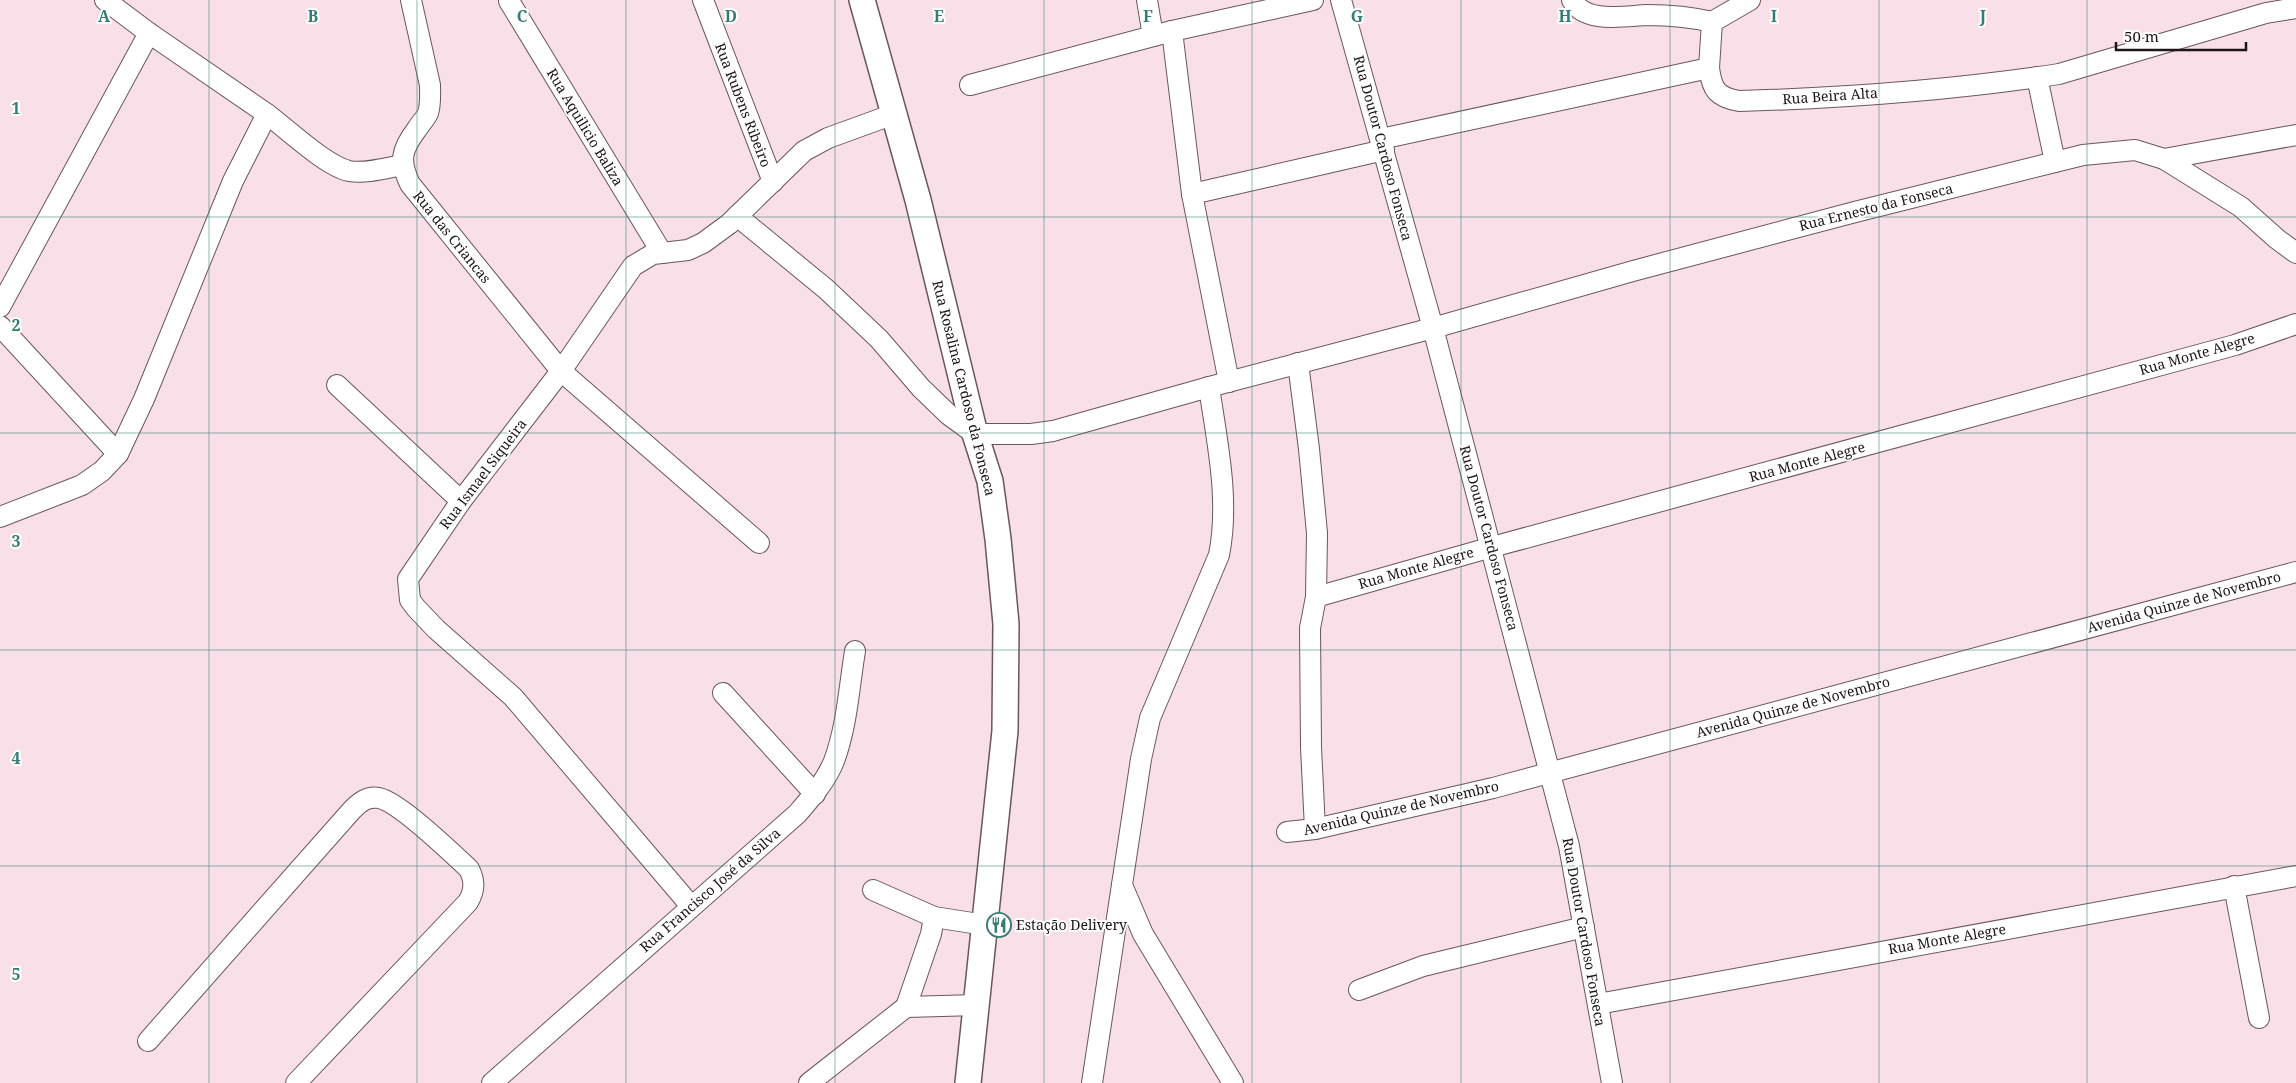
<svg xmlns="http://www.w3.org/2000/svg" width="2296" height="1083" font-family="'Noto Serif',serif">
<rect width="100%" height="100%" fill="#f8dfe8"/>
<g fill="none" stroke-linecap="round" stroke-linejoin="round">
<defs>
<g id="minor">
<path d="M 411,0 L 430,85 C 430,94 431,104 428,113 C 426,118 420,124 417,129 C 401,150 399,161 410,184 L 561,371 L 759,543"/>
<polyline points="703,0 773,182"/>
<polyline points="1147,0 1153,36"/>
<polyline points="1341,0 1433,328 1569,846 1612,1083"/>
<path d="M 1572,0 C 1585,24 1624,16 1647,15 C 1669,15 1691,17 1712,22"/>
<polyline points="509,1 662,253"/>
<polyline points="1172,31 1192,194 1229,382"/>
<polyline points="1709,68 1712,22 1750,0"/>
<polyline points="2037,77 2055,162"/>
<polyline points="970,85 1172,31 1313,0"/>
<path d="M 267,114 C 287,129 326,166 349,171 C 366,174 386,168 403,165"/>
<path d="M 1381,139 L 1709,68 C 1712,90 1717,97 1739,101 C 1845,98 1954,90 2059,74 L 2266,13 L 2296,8"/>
<polyline points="2164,159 2296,135"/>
<polyline points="1192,194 1384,150"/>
<polyline points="737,216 826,289 879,339 921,388 949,415 975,434 1031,434 1053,431 1209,387 1433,328 1633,271 1855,212 2083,155 2135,150 2164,159 2241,207 2277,239 2296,253"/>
<polyline points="0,307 149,33"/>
<polyline points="0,326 118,454"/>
<polyline points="1298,363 1309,449 1317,533 1316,597 1310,628 1311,747 1315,829"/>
<polyline points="337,385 461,501"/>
<polyline points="0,517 82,485 102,471 118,454 144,399 233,181 267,114 149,33 105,0"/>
<polyline points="1316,597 1492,547 2235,345 2296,324"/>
<polyline points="723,693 815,794"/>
<polyline points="1287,832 1315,829 1493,788 2296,572"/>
<polyline points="1122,885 1143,934 1233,1083"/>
<polyline points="2234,886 2259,1018"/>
<polyline points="873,890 934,917 985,925"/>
<polyline points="691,906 513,697 436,629 416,608 410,600 408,579 461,501 561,371 633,266 653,254 688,250 703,243 729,224 804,151 828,138 894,114"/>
<polyline points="934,917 931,934 906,1007 977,1005"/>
<polyline points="1359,990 1423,966 1584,927"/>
<polyline points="1598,1004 2296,876"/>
<path d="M 148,1041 L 352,810 C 360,802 367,796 379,798 C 399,802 452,853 469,869 C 475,881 475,890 468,902 L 296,1083"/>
<path d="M 492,1083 L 797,814 C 811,798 826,781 834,761 C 847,726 849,688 855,651"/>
<polyline points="809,1083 906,1007"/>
<path d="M 1092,1083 L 1141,759 L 1150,718 L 1219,555 C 1230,500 1217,442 1209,387"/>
</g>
<polyline id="tertiary" points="862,0 918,200 975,434 990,481 998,539 1006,624 1005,731 968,1083"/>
</defs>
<use href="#minor" stroke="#6b565e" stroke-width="22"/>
<use href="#tertiary" stroke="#6b565e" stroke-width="28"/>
<use href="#minor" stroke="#fff" stroke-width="20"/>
<use href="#tertiary" stroke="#fff" stroke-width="25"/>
</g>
<path fill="none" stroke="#357c74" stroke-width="1" stroke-opacity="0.55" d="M 209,0 L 209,1083M 417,0 L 417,1083M 626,0 L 626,1083M 835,0 L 835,1083M 1044,0 L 1044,1083M 1252,0 L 1252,1083M 1461,0 L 1461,1083M 1670,0 L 1670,1083M 1879,0 L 1879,1083M 2087,0 L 2087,1083M 0,217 L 2296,217M 0,433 L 2296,433M 0,650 L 2296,650M 0,866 L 2296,866"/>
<defs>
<symbol id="restaurant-ring" viewBox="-11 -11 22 22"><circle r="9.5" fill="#fff" stroke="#357c74" stroke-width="1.5"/><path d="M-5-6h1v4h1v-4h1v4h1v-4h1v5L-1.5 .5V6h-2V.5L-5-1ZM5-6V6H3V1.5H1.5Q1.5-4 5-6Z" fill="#357c74"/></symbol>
</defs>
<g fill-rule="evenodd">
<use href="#restaurant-ring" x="985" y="911" width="28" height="28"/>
</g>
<g text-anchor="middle" stroke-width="4" stroke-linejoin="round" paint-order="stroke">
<g font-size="14" fill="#1d1518" stroke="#fff">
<text transform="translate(1830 96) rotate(-4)" y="5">Rua Beira Alta</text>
<text transform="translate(743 105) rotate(69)" y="5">Rua Rubens Ribeiro</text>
<text transform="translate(585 127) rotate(59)" y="5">Rua Aquilicio Baliza</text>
<text transform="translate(1383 148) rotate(75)" y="5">Rua Doutor Cardoso Fonseca</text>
<text transform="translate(1876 207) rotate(-14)" y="5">Rua Ernesto da Fonseca</text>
<text transform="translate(452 237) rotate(51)" y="5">Rua das Criancas</text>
<text transform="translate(2197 354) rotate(-16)" y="5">Rua Monte Alegre</text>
<text transform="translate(964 388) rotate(76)" y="5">Rua Rosalina Cardoso da Fonseca</text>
<text transform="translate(1807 462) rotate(-15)" y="5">Rua Monte Alegre</text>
<text transform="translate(483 474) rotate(-53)" y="5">Rua Ismael Siqueira</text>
<text transform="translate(1489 538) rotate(75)" y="5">Rua Doutor Cardoso Fonseca</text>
<text transform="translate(1416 568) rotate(-16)" y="5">Rua Monte Alegre</text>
<text transform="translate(2184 602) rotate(-15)" y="5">Avenida Quinze de Novembro</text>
<text transform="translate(1793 707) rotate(-15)" y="5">Avenida Quinze de Novembro</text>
<text transform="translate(1401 808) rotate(-13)" y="5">Avenida Quinze de Novembro</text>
<text transform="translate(710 890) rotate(-41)" y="5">Rua Francisco José da Silva</text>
<text transform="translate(1584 932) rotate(80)" y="5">Rua Doutor Cardoso Fonseca</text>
<text transform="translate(1947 939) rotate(-10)" y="5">Rua Monte Alegre</text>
</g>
<g font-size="14" fill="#1d1518" stroke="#fff" text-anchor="start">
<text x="1016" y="930">Estação Delivery</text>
</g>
</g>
<g font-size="16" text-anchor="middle" font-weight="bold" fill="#357c74" stroke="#fff" stroke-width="4" stroke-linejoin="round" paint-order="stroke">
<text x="104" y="22">A</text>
<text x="313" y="22">B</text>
<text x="522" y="22">C</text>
<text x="731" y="22">D</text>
<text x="939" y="22">E</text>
<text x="1148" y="22">F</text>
<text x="1357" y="22">G</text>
<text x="1565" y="22">H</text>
<text x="1774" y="22">I</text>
<text x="1983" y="22">J</text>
<text x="16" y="114">1</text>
<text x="16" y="331">2</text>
<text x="16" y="547">3</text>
<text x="16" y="764">4</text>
<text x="16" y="980">5</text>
</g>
<path d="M2116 42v8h130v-8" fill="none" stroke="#1d1518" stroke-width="2.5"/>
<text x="2124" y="42" font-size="15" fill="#1d1518" stroke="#ffffff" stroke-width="4" paint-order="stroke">50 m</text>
</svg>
